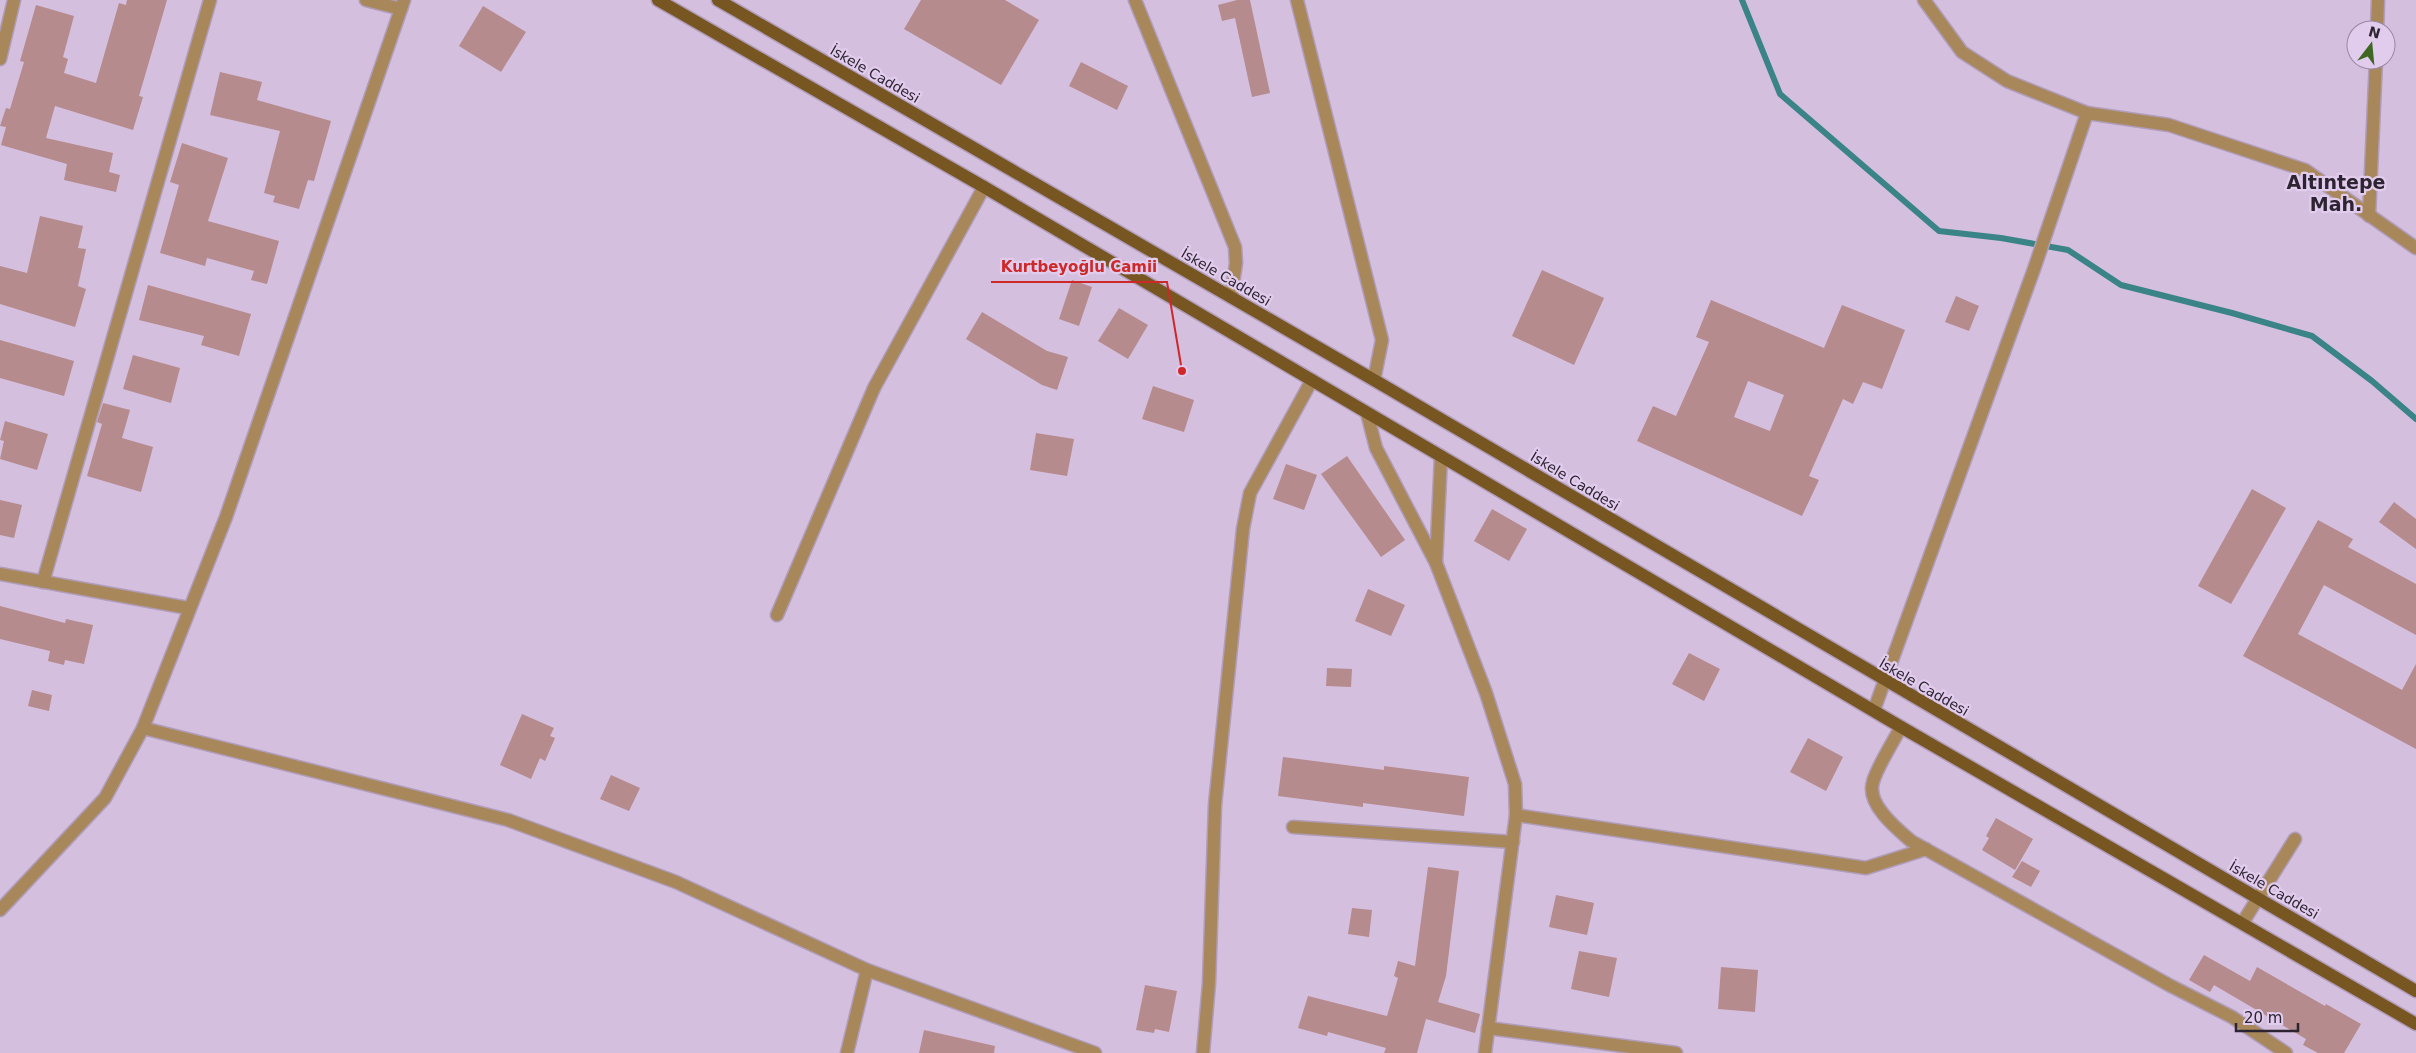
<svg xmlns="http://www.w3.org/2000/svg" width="2416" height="1053" font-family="'DejaVu Sans',sans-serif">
<rect width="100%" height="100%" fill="#d5bfdf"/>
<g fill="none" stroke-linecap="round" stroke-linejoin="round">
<polyline stroke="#3a8387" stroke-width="6" points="1742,0 1780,94 1939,231 2001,238 2068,250 2121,285 2232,313 2312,336 2372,381 2416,419"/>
</g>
<g fill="#b58b8d" fill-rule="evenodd">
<polygon points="127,0 167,0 139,96 143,97 133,130 55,106 46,138 113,153 109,172 120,175 116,192 64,180 67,164 1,145 6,127 0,126 6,108 10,109 24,62 20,61 36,5 74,16 63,57 68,59 64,73 96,83 119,3 126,5"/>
<polygon points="921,0 1005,0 1039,20 1001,85 904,29"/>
<polygon points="1237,0 1250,0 1270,93 1252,97 1235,18 1222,21 1218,5"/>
<polygon points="483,6 526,32 501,72 459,46"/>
<polygon points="1081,62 1128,86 1117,110 1069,86"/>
<polygon points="220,72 262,82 257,100 331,121 314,181 308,180 299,209 273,202 275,196 264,193 280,131 210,115"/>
<polygon points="182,143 228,158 208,221 279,241 267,284 251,280 254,271 207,258 205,266 160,253 179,185 170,182"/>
<polygon points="40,216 83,226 78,248 86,249 78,286 86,289 75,327 0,304 0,266 27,273"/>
<polygon points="1542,270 1604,298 1574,365 1512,336"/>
<polygon points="1072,280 1092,287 1079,326 1059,319"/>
<polygon points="148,285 251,314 239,356 201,345 204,336 139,320"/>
<polygon points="1956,296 1979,306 1969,331 1945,322"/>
<path d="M 1711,300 L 1824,348 L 1842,305 L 1905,330 L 1882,389 L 1863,382 L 1853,404 L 1843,399 L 1809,476 L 1819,480 L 1802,516 L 1637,441 L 1653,406 L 1676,416 L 1709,342 L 1696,337 ZM 1748,381 L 1784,395 L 1770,431 L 1734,417 Z"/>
<polygon points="1119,308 1148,325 1128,359 1098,341"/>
<polygon points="982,312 1047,351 1068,357 1057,390 1042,385 966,339"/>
<polygon points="0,340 74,361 64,396 0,378"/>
<polygon points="133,355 180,368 171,403 123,389"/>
<polygon points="1153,386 1194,400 1184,432 1142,419"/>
<polygon points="103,403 130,410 122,438 153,447 141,492 87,476 102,424 97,422"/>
<polygon points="5,421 48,434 37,470 0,459 4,441 0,440"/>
<polygon points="1036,433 1074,439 1067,476 1030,470"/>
<polygon points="1347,456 1405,540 1381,557 1321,474"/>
<polygon points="1286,464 1317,475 1304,510 1273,499"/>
<polygon points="2252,489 2286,508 2231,604 2198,586"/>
<polygon points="0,500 22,505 14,538 0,535"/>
<polygon points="2394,502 2416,519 2416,549 2379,522"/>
<polygon points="1492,509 1527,529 1509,561 1474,541"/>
<polygon points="2318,520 2353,539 2348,547 2416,584 2416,635 2324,585 2298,634 2402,690 2416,664 2416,749 2243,656"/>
<polygon points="1368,589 1405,605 1391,636 1355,621"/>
<polygon points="0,606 65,623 66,619 93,625 84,664 65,660 64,665 48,661 50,651 0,639"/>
<polygon points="1689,653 1720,669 1704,701 1672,684"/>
<polygon points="1327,668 1352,669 1351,687 1326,686"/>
<polygon points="32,690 52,695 49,711 28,706"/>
<polygon points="522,714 554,728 550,736 555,738 545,761 540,758 531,779 500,765"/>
<polygon points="1808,738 1843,757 1826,791 1790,772"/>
<polygon points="1283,757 1384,770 1384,766 1469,777 1464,816 1363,803 1363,807 1278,796"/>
<polygon points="611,775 640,788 629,811 600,799"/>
<polygon points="1996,818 2033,839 2015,870 1982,850 1989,838 1986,836"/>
<polygon points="2022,861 2040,871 2031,887 2012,877"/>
<polygon points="1428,867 1459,871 1446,976 1438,1002 1480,1014 1475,1033 1426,1019 1417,1053 1384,1053 1386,1048 1328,1032 1327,1036 1298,1028 1308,996 1387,1016 1398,978 1394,976 1398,961 1415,966"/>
<polygon points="1556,895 1594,903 1587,935 1549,927"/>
<polygon points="1352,908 1372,910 1369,937 1348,934"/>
<polygon points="1579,951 1617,958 1609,997 1571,989"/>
<polygon points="2204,955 2250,981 2257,967 2325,1006 2326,1004 2361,1024 2344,1053 2318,1053 2303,1045 2306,1039 2214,985 2210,992 2189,980"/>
<polygon points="1721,967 1758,970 1755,1012 1718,1009"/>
<polygon points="1145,985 1177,991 1169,1032 1155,1029 1154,1033 1136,1030"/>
<polygon points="924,1030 995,1046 994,1053 919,1053"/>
</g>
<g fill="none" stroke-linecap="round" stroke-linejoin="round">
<defs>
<g id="minor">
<polyline points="366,0 401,9"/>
<polyline points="404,0 226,517 143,728 508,820 676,882 867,970 1095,1053"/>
<polyline points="1135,0 1235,247 1236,263 1231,297"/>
<polyline points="1297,0 1382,340 1374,380"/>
<polyline points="1924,0 1962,52 2007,81 2087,113 2169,125 2305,170 2416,248"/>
<polyline points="2377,30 2378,0"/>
<polyline points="0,59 14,0"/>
<polyline points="2369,216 2376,60"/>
<polyline points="1367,413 1376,448 1436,563 1486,693 1515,784 1516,815 1485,1053"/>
<polyline points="1436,563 1441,456"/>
<polyline points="0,574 188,608"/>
<polyline points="43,582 210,0"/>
<polyline points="777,615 874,388 984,187"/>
<polyline points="1874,710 2034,269 2087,113"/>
<path d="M 1901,727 C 1893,742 1877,767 1873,782 C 1866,804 1897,829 1911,841 L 2169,985 L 2232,1017 L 2286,1053"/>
<polyline points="1516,815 1866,868 1926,849"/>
<polyline points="1293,827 1513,842"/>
<polyline points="0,910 105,798 143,728"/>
<polyline points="2243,922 2295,839"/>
<polyline points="1488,1028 1676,1053"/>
<polyline points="847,1053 867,970"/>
<polyline points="1203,1053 1209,983 1215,805 1243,529 1250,493 1312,380"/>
</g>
<g id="major">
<polyline points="658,0 984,187 1901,727 2416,1024"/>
<polyline points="718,0 1374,380 2416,991"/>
</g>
</defs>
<use href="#minor" stroke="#b09db9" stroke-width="15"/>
<use href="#major" stroke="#b09db9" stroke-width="15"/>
<use href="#minor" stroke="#a8885b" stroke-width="12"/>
<use href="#major" stroke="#785622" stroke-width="12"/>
</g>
<g text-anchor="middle" stroke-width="4.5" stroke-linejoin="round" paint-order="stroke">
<g font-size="14" fill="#2d2431" stroke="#e2cced">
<text transform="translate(875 74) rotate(30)" y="5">İskele Caddesi</text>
<text transform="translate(1226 277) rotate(30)" y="5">İskele Caddesi</text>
<text transform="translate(1575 481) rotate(31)" y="5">İskele Caddesi</text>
<text transform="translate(1924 687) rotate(30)" y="5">İskele Caddesi</text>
<text transform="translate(2274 890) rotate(30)" y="5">İskele Caddesi</text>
</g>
<g font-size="19" font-weight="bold" fill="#2d2431" stroke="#e2cced">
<text x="2336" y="189">Altıntepe<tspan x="2336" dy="22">Mah.</tspan></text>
</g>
</g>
<path fill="none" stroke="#ce2828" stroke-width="2" d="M1182 371L1167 282H991"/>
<circle fill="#ce2828" stroke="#e2cced" stroke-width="2" cx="1182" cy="371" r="5"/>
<g font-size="15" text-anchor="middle" font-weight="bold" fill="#ce2828" stroke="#e2cced" stroke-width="4.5" stroke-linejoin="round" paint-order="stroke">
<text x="1079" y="272">Kurtbeyoğlu Camii</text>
</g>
<g transform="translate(2371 45) rotate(16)"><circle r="24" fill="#e2cced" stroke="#9a89a2"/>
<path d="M0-4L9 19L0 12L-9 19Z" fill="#3e6724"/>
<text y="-8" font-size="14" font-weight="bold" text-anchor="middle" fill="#2d2431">N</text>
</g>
<path d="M2236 1023v8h62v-8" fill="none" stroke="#2d2431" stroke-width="2.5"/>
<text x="2244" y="1023" font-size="15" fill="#2d2431" stroke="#e2cced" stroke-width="4" paint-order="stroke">20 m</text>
</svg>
